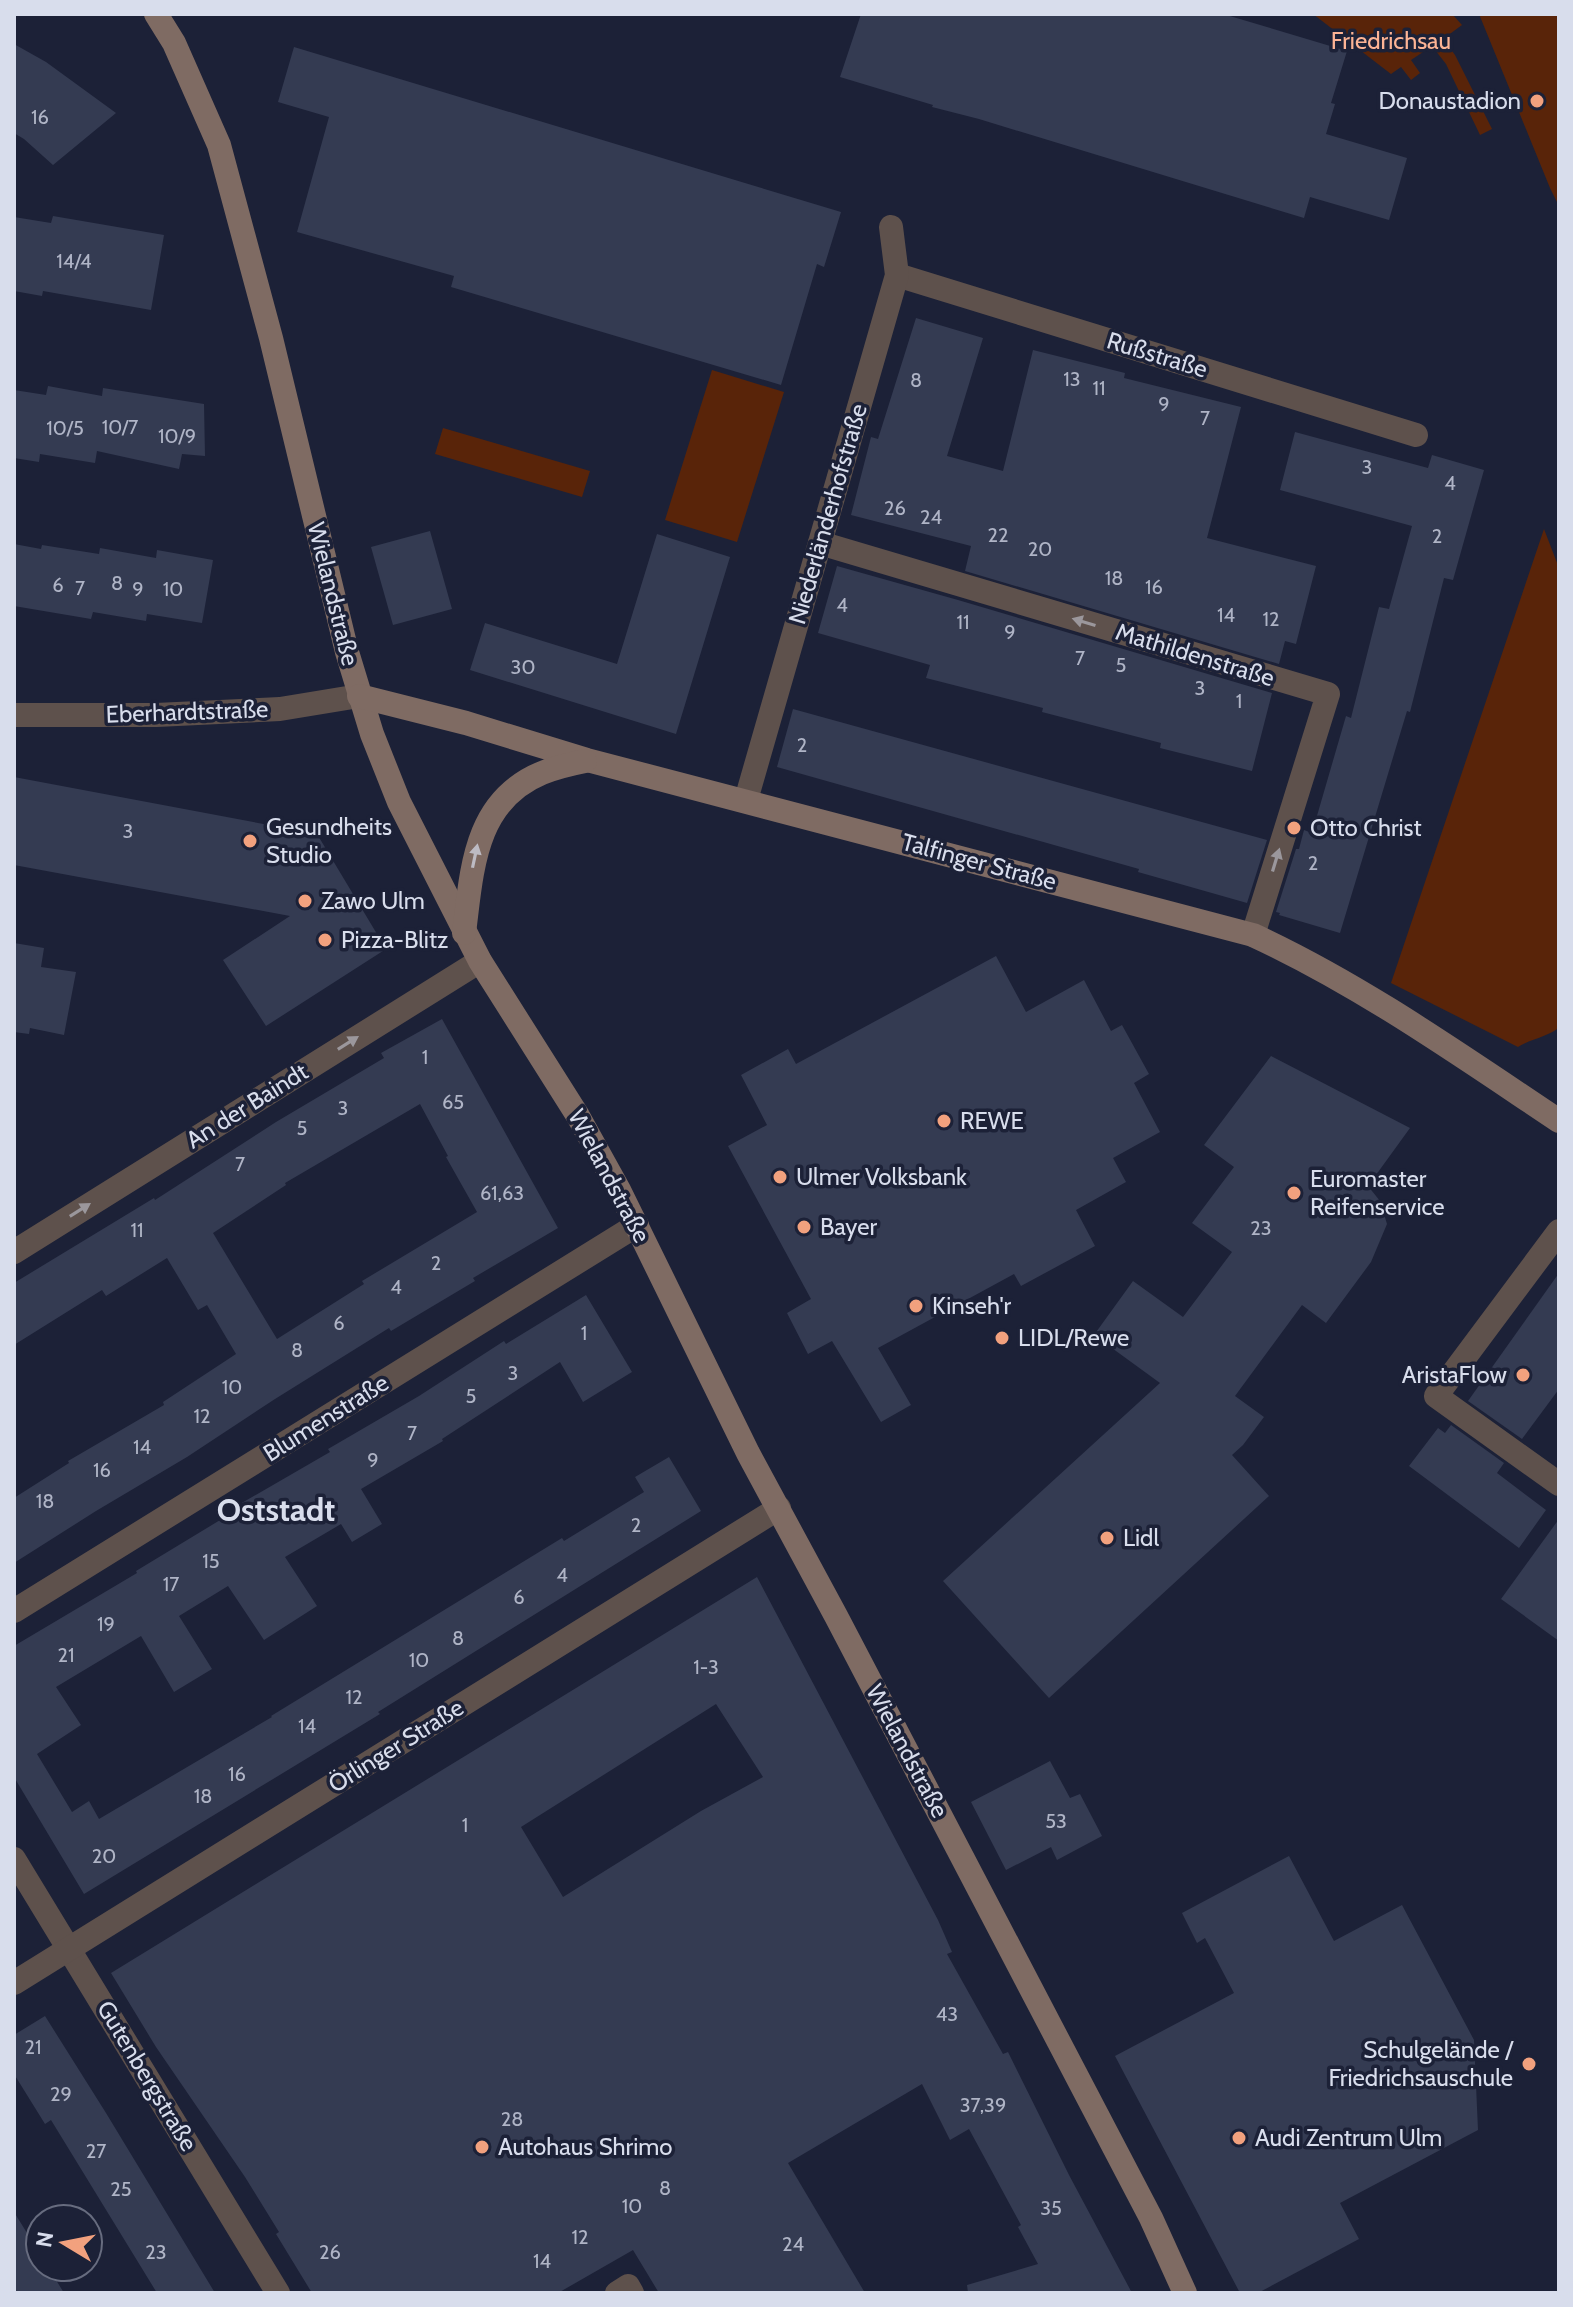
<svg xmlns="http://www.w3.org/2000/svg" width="1573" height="2307" font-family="Cabin,sans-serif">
<rect width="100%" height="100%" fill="#1c2137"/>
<g fill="#592409">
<polygon points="1313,14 1452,14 1462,25 1443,39 1455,55 1492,129 1480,135 1446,64 1432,46 1411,60 1420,73 1411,80 1401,67 1391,74"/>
<polygon points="1479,14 1559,14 1559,206 1550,188"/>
<polygon points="712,370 784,392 737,542 665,520"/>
<polygon points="443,428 590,471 582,497 435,454"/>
<path d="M 1544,529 L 1559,568 L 1559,1027 C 1551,1036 1530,1039 1518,1047 L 1391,983 Z"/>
</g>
<g fill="#343b52" fill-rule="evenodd">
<polygon points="861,14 1223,14 1347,51 1331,103 1335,104 1326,134 1407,158 1389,220 1310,197 1304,218 979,119 932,107 933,105 840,77"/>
<polygon points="14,44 46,62 116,113 53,165 24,139 14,133"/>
<polygon points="294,47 841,212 824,267 817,264 781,385 451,287 454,276 297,232 329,117 278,102"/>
<polygon points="53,216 164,235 151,310 43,291 42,296 14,291 14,217 51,223"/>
<polygon points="916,318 983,338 947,456 1003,471 1033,350 1125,373 1124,378 1241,407 1207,538 1316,566 1296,644 1285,641 1279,664 965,571 971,546 851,515 871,437 878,439"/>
<polygon points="48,386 102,396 103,388 204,404 205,456 182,454 179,469 97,451 95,463 40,454 39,462 14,458 14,390 46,395"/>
<polygon points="1295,432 1428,468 1432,455 1484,470 1453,580 1444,578 1410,712 1407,711 1340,933 1279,915 1280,913 1276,912 1296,849 1299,849 1304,830 1312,833 1346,716 1351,718 1379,607 1389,609 1412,526 1280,490"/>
<polygon points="430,531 452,609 393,625 371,547"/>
<polygon points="657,534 730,557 676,734 470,670 485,623 617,664"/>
<polygon points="14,544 41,549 42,545 99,554 100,548 156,558 157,550 213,560 202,623 147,614 146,621 93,612 91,619 14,606"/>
<polygon points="837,566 958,600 1272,693 1252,771 1160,748 1161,743 1042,712 1043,708 926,678 930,665 818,633"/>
<polygon points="793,709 1267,840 1247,903 1138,872 1139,869 777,767"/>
<polygon points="14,777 317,834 386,949 266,1026 223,960 290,916 14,865"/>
<polygon points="14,943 44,948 41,967 76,972 64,1035 30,1028 29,1034 14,1032"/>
<polygon points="996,956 1026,1012 1084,980 1111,1031 1122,1025 1149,1074 1134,1083 1160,1132 1113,1158 1126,1182 1076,1210 1095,1246 1021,1286 1014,1274 878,1348 911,1405 881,1422 832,1341 808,1354 787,1313 811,1299 728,1146 767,1125 741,1075 788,1049 796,1064"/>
<path d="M 442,1019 L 558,1228 L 473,1278 L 475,1281 L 391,1331 L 389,1328 L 275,1399 L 187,1457 L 96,1511 L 14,1563 L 14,1498 L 69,1463 L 68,1461 L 164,1405 L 163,1402 L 236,1354 L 207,1305 L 198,1310 L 167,1258 L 106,1296 L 102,1290 L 14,1345 L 14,1283 L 154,1198 L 155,1200 L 276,1122 L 384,1058 L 381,1053 ZM 420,1104 L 448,1156 L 446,1157 L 477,1212 L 362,1281 L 364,1284 L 277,1339 L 213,1233 L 286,1185 L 285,1183 Z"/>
<polygon points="1271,1056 1410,1128 1368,1186 1380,1201 1387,1224 1371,1262 1326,1323 1302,1305 1235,1396 1264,1417 1243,1445 1232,1455 1269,1496 1049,1698 943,1581 1160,1383 1094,1335 1133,1281 1183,1317 1232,1252 1192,1223 1234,1167 1204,1145"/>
<polygon points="1559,1273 1559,1389 1522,1439 1468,1401"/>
<polygon points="586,1295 632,1372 583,1402 560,1362 442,1439 443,1441 361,1489 382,1524 352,1542 341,1524 285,1557 317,1606 264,1640 228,1586 179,1616 212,1669 174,1692 141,1636 56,1687 81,1725 37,1754 72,1812 89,1801 99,1819 272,1717 271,1716 562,1538 564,1541 644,1492 635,1477 669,1457 701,1511 378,1712 380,1714 84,1894 14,1777 14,1646 137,1573 136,1571 235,1511 233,1508 330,1452 328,1449 419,1396 504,1341 506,1344"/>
<polygon points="1451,1425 1504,1463 1497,1473 1546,1510 1519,1548 1409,1466 1438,1428 1445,1433"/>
<polygon points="1559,1519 1559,1641 1501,1599"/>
<path d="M 757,1577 L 938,1920 L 952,1952 L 947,1954 L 1003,2054 L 1008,2052 L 1069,2175 L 1132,2293 L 968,2293 L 967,2285 L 1038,2264 L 1018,2227 L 1021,2225 L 969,2129 L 950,2140 L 922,2084 L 788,2163 L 865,2293 L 659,2293 L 633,2250 L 558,2293 L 312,2293 L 276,2234 L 279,2232 L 245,2177 L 156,2047 L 111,1973 ZM 716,1704 L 763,1777 L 701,1811 L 563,1897 L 521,1827 Z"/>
<polygon points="1050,1761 1070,1798 1080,1794 1102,1836 1057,1860 1051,1847 1006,1870 971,1802"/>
<polygon points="1289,1856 1334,1941 1402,1905 1474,2040 1478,2130 1340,2203 1359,2239 1258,2293 1240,2293 1115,2056 1234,1993 1205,1938 1197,1943 1182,1913"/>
<polygon points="45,2016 106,2113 215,2293 157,2293 51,2120 45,2124 14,2074 14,2035"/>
<polygon points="14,2212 40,2254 40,2267 48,2267 64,2293 14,2293"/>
</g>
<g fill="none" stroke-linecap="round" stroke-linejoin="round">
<g stroke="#5e514c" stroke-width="24">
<polyline points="897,275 1416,435"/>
<polyline points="820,543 1328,694 1253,935"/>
<polyline points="14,715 156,715 280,709 359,696"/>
<polyline points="746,800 897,275 891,227"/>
<polyline points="1559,1231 1436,1396 1559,1484"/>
<polyline points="14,1252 480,961"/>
<polyline points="14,1611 637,1225"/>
<polyline points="14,1859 278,2293"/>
<polyline points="14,1983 779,1508"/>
<polyline points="617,2293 628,2286 632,2293"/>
</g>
<g stroke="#7f6b63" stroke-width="24">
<polyline points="156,14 174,43 219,145 271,338 347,652 372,734 399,802 480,961 578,1116 619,1190 748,1453 836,1616 1151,2218 1185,2293"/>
<path d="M 359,696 L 466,723 L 587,760 L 1253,935 C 1361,985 1460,1055 1559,1121"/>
<path d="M 464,933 C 472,870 474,801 542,773 C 556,767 570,764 585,761"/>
</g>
</g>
<defs><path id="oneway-solid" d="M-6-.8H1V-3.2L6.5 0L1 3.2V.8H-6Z" transform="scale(2)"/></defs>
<g fill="#9b979c">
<use href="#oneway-solid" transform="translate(1084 622) rotate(-163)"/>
<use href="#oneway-solid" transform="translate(1276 860) rotate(-73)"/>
<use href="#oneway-solid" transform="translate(348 1043) rotate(-32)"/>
<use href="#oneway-solid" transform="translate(80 1210) rotate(-32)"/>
</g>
<use fill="#bdbbc3" href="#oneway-solid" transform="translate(475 856) rotate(-78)"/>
<g fill="#f2a17e" stroke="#1c2137" stroke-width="3">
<circle cx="1537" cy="101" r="8"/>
<circle cx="1294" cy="828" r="8"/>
<circle cx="250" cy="841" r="8"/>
<circle cx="305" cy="901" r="8"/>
<circle cx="325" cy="940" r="8"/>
<circle cx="944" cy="1121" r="8"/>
<circle cx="780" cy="1177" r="8"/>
<circle cx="1294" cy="1193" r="8"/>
<circle cx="804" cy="1227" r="8"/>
<circle cx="916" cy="1306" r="8"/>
<circle cx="1002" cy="1338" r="8"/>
<circle cx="1523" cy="1375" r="8"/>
<circle cx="1107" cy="1538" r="8"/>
<circle cx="1529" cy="2064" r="8"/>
<circle cx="1239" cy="2138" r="8"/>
<circle cx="482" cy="2147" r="8"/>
</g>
<g text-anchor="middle" stroke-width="7" stroke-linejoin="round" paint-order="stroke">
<g font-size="20" fill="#afb4c6">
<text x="40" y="124">16</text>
<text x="74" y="268">14/4</text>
<text x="1072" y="386">13</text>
<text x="916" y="387">8</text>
<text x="1099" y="395">11</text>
<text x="1164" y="411">9</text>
<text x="1205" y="425">7</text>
<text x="120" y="434">10/7</text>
<text x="65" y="435">10/5</text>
<text x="177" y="443">10/9</text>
<text x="1367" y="474">3</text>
<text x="1450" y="490">4</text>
<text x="895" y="515">26</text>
<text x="931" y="524">24</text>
<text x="998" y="542">22</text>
<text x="1437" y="543">2</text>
<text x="1040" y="556">20</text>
<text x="1114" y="585">18</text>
<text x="117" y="590">8</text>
<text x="58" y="592">6</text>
<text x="1154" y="594">16</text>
<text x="80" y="595">7</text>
<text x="138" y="596">9</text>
<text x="173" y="596">10</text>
<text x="842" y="612">4</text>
<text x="1226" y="622">14</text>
<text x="1271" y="626">12</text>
<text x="963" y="629">11</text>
<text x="1010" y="639">9</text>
<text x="1080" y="665">7</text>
<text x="1121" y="672">5</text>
<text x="523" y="674">30</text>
<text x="1200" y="695">3</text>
<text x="1239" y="708">1</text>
<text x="802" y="752">2</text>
<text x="128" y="838">3</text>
<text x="1313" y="870">2</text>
<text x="425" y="1064">1</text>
<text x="453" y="1109">65</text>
<text x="343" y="1115">3</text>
<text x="302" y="1135">5</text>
<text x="240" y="1171">7</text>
<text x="502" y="1200">61,63</text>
<text x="1261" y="1235">23</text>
<text x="137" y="1237">11</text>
<text x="436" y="1270">2</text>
<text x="396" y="1294">4</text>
<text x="339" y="1330">6</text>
<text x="584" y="1340">1</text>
<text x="297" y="1357">8</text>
<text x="513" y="1380">3</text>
<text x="232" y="1394">10</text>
<text x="471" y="1403">5</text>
<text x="202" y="1423">12</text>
<text x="412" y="1440">7</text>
<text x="142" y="1454">14</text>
<text x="373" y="1467">9</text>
<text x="102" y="1477">16</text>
<text x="45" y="1508">18</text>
<text x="636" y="1532">2</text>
<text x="211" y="1568">15</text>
<text x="562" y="1582">4</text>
<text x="171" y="1591">17</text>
<text x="519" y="1604">6</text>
<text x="106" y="1631">19</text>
<text x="458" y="1645">8</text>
<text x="66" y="1662">21</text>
<text x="419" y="1667">10</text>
<text x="706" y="1674">1-3</text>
<text x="354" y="1704">12</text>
<text x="307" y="1733">14</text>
<text x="237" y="1781">16</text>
<text x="203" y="1803">18</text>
<text x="1056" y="1828">53</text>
<text x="465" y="1832">1</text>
<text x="104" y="1863">20</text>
<text x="947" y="2021">43</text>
<text x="33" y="2054">21</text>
<text x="61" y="2101">29</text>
<text x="983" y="2112">37,39</text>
<text x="512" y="2126">28</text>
<text x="96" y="2158">27</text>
<text x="665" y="2195">8</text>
<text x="121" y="2196">25</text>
<text x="632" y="2213">10</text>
<text x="1051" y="2215">35</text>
<text x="580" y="2244">12</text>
<text x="793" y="2251">24</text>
<text x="156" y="2259">23</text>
<text x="330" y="2259">26</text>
<text x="542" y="2268">14</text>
</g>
<g font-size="24" fill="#fdb495" stroke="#1c2137">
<text x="1391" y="49">Friedrichsau</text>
</g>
<g font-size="24" fill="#d8ddec" stroke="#1c2137" text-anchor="start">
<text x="1521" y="109" text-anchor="end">Donaustadion</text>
<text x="266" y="835">Gesundheits<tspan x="266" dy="28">Studio</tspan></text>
<text x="1310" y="836">Otto Christ</text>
<text x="321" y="909">Zawo Ulm</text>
<text x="341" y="948">Pizza-Blitz</text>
<text x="960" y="1129">REWE</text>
<text x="796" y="1185">Ulmer Volksbank</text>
<text x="1310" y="1187">Euromaster<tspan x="1310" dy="28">Reifenservice</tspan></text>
<text x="820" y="1235">Bayer</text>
<text x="932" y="1314">Kinseh'r</text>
<text x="1018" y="1346">LIDL/Rewe</text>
<text x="1507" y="1383" text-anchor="end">AristaFlow</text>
<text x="1123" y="1546">Lidl</text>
<text x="1513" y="2058" text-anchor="end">Schulgelände /<tspan x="1513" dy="28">Friedrichsauschule</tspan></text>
<text x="1255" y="2146">Audi Zentrum Ulm</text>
<text x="498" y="2155">Autohaus Shrimo</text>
</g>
<g font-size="24" fill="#d8ddec" stroke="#1c2137">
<text transform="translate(1157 355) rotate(17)" y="8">Rußstraße</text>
<text transform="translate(828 514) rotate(-74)" y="8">Niederländerhofstraße</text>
<text transform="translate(333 594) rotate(76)" y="8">Wielandstraße</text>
<text transform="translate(1195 655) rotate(17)" y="8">Mathildenstraße</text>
<text transform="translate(187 712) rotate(-2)" y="8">Eberhardtstraße</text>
<text transform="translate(979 862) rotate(15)" y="8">Talfinger Straße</text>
<text transform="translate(247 1106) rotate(-32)" y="8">An der Baindt</text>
<text transform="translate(609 1176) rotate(62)" y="8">Wielandstraße</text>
<text transform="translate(326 1418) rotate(-32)" y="8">Blumenstraße</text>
<text transform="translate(396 1746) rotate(-32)" y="8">Örlinger Straße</text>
<text transform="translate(907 1751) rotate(62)" y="8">Wielandstraße</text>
<text transform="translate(147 2076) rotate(59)" y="8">Gutenbergstraße</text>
</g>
<g font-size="32" font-weight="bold" fill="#d8ddec" stroke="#1c2137">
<text x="276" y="1521">Oststadt</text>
</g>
</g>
<rect width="1573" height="2307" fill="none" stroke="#d8ddec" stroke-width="32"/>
<g transform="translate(64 2243) rotate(280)"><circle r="38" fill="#1c2137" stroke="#676c7f" stroke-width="2"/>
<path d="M0-6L14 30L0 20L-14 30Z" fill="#f2a17e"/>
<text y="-12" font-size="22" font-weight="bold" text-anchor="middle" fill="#d8ddec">N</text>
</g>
</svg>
